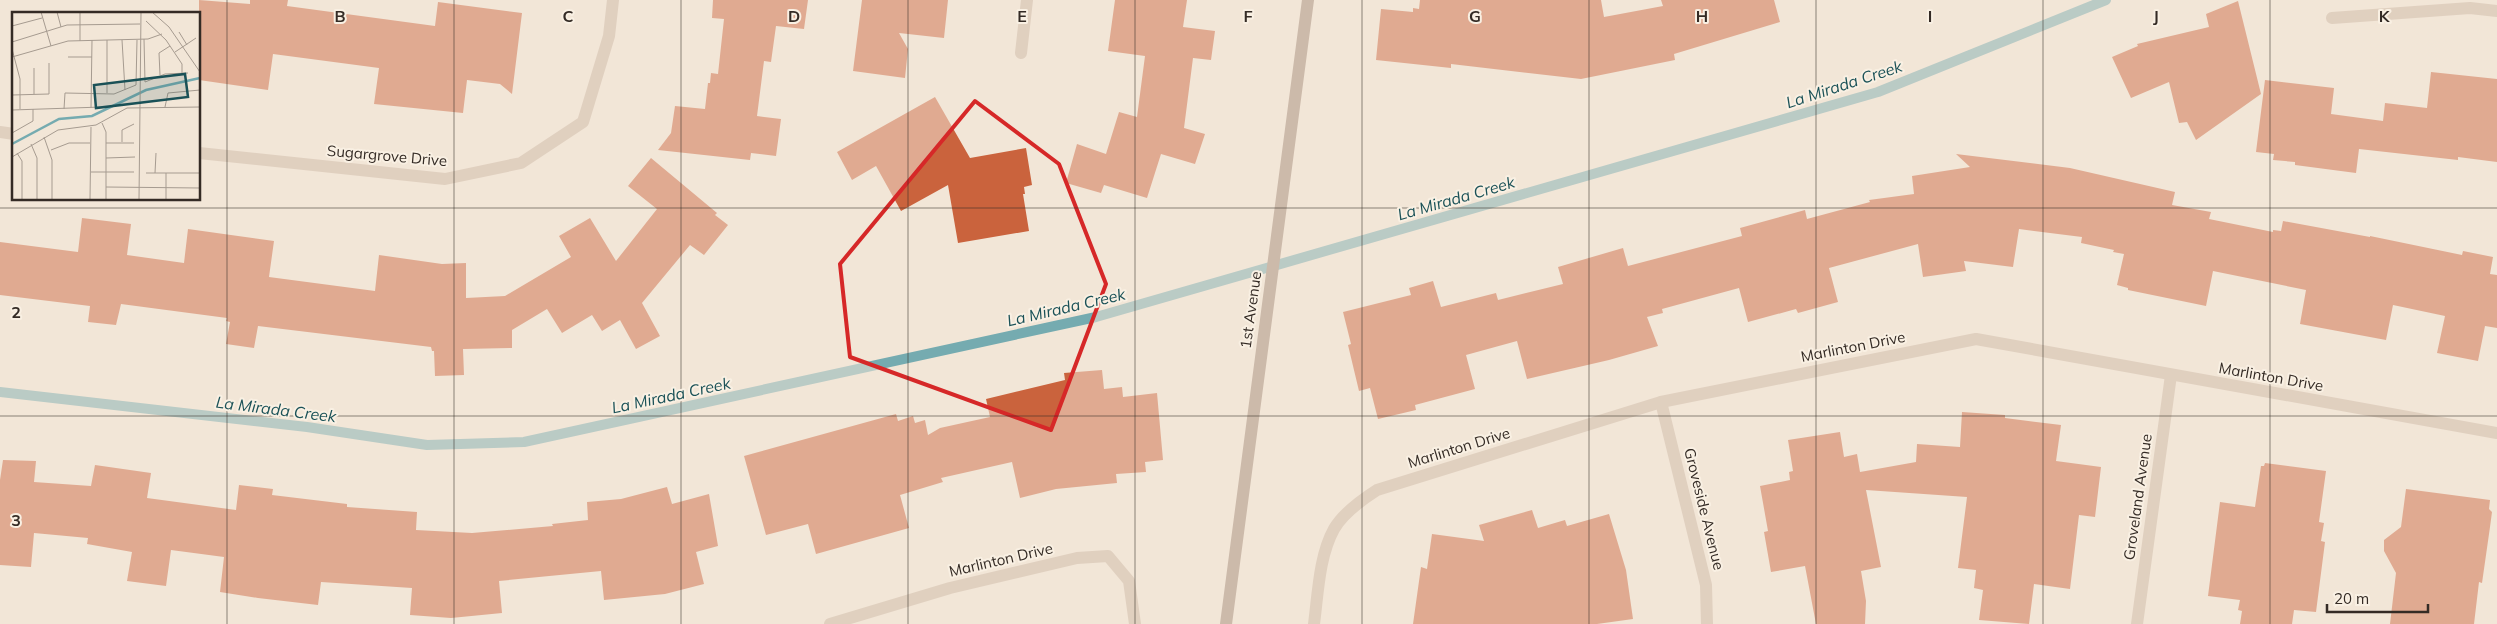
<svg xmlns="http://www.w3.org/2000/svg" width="2497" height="624" font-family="Mulish,sans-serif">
<rect width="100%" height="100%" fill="#f2e6d7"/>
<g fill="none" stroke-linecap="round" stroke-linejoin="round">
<polyline stroke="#75abb0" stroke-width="10" points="0,392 307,427 427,445 524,442 1096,317 1878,92 2106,0"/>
</g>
<g fill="#ca633d">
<polygon points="199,0 250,4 250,0 288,0 287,6 435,26 438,2 522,13 512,94 500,84 467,80 463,113 374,104 379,68 273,54 268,90 199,80"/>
<polygon points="713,0 808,0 804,29 776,26 771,62 764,61 757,116 781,119 776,156 751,153 750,160 658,150 671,133 675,106 705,109 708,83 710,83 711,73 718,74 724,19 712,18"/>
<polygon points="862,0 948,0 944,38 899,33 908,49 905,78 853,71"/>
<polygon points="1115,0 1187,0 1183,27 1215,31 1211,60 1193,58 1184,128 1205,134 1195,164 1161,154 1147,198 1104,185 1101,193 1066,183 1077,144 1106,154 1119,112 1137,117 1145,56 1108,51"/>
<polygon points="1420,0 1601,0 1604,17 1663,6 1661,0 1774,0 1780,22 1674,54 1675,60 1581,79 1451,64 1451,68 1376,60 1381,9 1413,12 1413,8 1419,9"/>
<polygon points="2238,1 2261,94 2196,140 2187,122 2179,123 2169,82 2131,98 2112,57 2138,46 2137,44 2209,27 2206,14"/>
<polygon points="2431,72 2497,79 2497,162 2458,157 2458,160 2359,149 2356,173 2295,165 2295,162 2273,160 2274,154 2256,152 2265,80 2334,88 2331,114 2383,121 2385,103 2427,108"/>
<polygon points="935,97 970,158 1026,148 1032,185 1024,187 1025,194 1023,194 1029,231 958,243 948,185 901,211 876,166 852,180 837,152"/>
<polygon points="1956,154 2070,168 2175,192 2172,205 2211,212 2209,219 2273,232 2273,230 2281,231 2283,221 2370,237 2370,236 2462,255 2463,251 2493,257 2490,274 2497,275 2497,328 2485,326 2478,361 2437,353 2445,316 2393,305 2386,340 2300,324 2306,290 2213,271 2206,306 2128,290 2128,288 2117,285 2124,254 2113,252 2114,250 2081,243 2082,237 2019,229 2013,267 1964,261 1966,271 1923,277 1918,244 1829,268 1838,302 1798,313 1796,309 1748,322 1739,288 1662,309 1663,313 1647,317 1658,346 1609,360 1527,379 1517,341 1466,355 1475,389 1415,405 1416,410 1378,419 1370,388 1359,391 1348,345 1351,344 1343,312 1411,295 1409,288 1433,281 1441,307 1496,293 1498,300 1563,284 1558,267 1623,248 1628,266 1742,236 1740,228 1805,210 1807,219 1870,202 1869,200 1914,194 1912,176 1970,167"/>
<polygon points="651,158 717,213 715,215 728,225 704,255 690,245 642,303 660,336 636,349 620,320 602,331 592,315 562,333 547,309 512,330 512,348 463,349 464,375 435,376 434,351 432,351 431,347 258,326 254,348 226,344 230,322 226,321 227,318 121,304 116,325 88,322 90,306 0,295 0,242 78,252 82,218 131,224 127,255 184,263 188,229 274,241 269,277 375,291 379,255 442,264 466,263 466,298 505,296 571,257 559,236 590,218 616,261 657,209 628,186"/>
<polygon points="1102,370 1104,389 1122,387 1123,397 1157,393 1163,460 1145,462 1146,472 1116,474 1117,483 1056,489 1020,498 1012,462 941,478 943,482 900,495 909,528 816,554 808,524 766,535 744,456 896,414 898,421 913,416 915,423 925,420 928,435 940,428 990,417 986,399 1065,380 1064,373"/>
<polygon points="1962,412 2005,415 2005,418 2061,425 2056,461 2101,467 2095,517 2079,515 2070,589 2034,584 2029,624 1979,620 1983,590 1974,588 1976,570 1958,568 1967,497 1866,490 1881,567 1861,571 1866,601 1865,624 1816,624 1805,566 1771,572 1764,532 1768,531 1760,486 1790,480 1789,472 1793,471 1788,440 1840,432 1844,457 1857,454 1860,472 1916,462 1917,444 1960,447"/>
<polygon points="3,460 36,461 34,482 91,486 95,465 151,473 147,498 236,510 239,485 273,489 272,495 347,504 347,507 417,512 416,530 472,533 553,526 552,524 588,520 587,502 621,499 667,487 672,504 709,494 718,546 696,552 704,584 665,594 604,600 601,571 499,581 502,613 451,618 410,615 412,588 321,582 318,605 258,598 220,592 224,557 171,550 166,586 127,581 132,552 87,544 88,538 34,533 31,567 0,565 0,480"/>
<polygon points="2265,463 2326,471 2319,522 2324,523 2321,541 2325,542 2316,612 2294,610 2292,624 2240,624 2242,611 2238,610 2240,600 2208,596 2220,502 2255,507 2261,466 2264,466"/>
<polygon points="2406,489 2490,500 2489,509 2492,512 2490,527 2482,583 2479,582 2474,624 2390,624 2396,573 2384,551 2384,540 2401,527"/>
<polygon points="1532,510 1538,528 1565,520 1567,526 1609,514 1626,570 1633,619 1597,624 1413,624 1421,567 1427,569 1432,534 1484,541 1479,525"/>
</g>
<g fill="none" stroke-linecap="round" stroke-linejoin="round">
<g stroke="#cab6a3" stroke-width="12">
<polyline points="2332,18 2470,8 2497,11"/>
<polyline points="1021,53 1027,0"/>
<polyline points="0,132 14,134"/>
<polyline points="199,153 445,179 521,163 583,122 609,36 613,0"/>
<polyline points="1661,402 1706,585 1707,624"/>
<polyline points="830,624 950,588 1077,558 1108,556 1129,581 1135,624"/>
<path d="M 1314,624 C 1318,594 1319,556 1334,529 C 1343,513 1363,499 1377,490 L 1661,402 L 1976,339 L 2497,433"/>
<polyline points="2137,624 2171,375"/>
</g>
<polyline stroke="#9d8574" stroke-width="12" points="1226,624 1308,0"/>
</g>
<path d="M0 0H2497V624H0ZM 975,101 L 1059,164 L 1106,284 L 1051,430 L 850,357 L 840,264 Z" fill="#f2e6d7" fill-opacity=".55" fill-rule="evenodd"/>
<path fill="none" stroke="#d62828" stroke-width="4" stroke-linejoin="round" d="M 975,101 L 1059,164 L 1106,284 L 1051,430 L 850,357 L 840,264 Z"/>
<path fill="none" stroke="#342b25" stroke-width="1" stroke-opacity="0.55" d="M 227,0 L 227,624M 454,0 L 454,624M 681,0 L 681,624M 908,0 L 908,624M 1135,0 L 1135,624M 1362,0 L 1362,624M 1589,0 L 1589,624M 1816,0 L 1816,624M 2043,0 L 2043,624M 2270,0 L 2270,624M 0,208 L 2497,208M 0,416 L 2497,416"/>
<g text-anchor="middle" stroke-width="4" stroke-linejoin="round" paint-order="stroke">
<g font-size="15" fill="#342b25" stroke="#f9f0e3">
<text transform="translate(387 156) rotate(5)" y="5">Sugargrove Drive</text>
<text transform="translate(1251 310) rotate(-82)" y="5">1st Avenue</text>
<text transform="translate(1853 347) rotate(-11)" y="5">Marlinton Drive</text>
<text transform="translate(2271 377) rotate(10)" y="5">Marlinton Drive</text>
<text transform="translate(1459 448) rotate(-17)" y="5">Marlinton Drive</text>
<text transform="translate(2138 497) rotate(-82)" y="5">Groveland Avenue</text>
<text transform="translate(1704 509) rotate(76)" y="5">Groveside Avenue</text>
<text transform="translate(1001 560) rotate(-13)" y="5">Marlinton Drive</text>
</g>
<g font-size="16" font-style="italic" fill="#1a5157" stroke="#f9f0e3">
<text transform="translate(1844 84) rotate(-18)" y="6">La Mirada Creek</text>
<text transform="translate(1456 198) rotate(-16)" y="6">La Mirada Creek</text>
<text transform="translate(1066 307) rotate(-13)" y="6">La Mirada Creek</text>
<text transform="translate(671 395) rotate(-12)" y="6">La Mirada Creek</text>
<text transform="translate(276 409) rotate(7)" y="6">La Mirada Creek</text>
</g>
</g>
<g transform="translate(12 12)">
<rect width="188" height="188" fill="#f2e6d7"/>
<path fill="none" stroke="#75abb0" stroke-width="2.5" d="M 0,132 L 47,107 L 80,104 L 134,78 L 188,66"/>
<path fill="none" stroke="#a69b90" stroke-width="1" d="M 29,0 L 39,34M 45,0 L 49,15M 68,0 L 68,29M 140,0 L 157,15 L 188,60M 134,9 L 154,28 L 170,52 L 170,61M 0,14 L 30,6M 167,20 L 175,33M 132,27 L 133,70 L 153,62 L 176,61M 110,28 L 113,78M 0,30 L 55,13 L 128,12M 0,37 L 8,67 L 8,97M 163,40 L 184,26M 0,45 L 56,29 L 136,27 L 150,22M 56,45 L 80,45M 22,56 L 22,82M 148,63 L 147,41 L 158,34M 95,81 L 95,28M 0,83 L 37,82 L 37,51M 153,95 L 156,81 L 188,78M 79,96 L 80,28M 52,97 L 53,81 L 102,82 L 124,73 L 125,28M 0,98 L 90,95M 90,111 L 94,120 L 94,187M 0,121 L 21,109 L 21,97M 32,125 L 40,148 L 40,187M 110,130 L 110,118 L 122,112M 94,131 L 122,131M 19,132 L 25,146 L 25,187M 39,138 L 57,131 L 78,131M 5,141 L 10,149 L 10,187M 0,145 L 46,118 L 84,113 L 115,96 L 188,95M 94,146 L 123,145M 79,160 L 122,160M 134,161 L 154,161 L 154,187M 143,161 L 144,141M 154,161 L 188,161M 94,175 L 188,176M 78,187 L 79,115M 127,187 L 129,0"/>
<path fill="#1a5157" fill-opacity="0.15" stroke="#1a5157" stroke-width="2.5" d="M 173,62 L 176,85 L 84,96 L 82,73 Z"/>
<rect width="188" height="188" fill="none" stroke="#342b25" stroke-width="2.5"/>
</g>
<g font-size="16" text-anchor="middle" font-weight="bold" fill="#342b25" stroke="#f9f0e3" stroke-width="4" stroke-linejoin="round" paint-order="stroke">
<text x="340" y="22">B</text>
<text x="568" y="22">C</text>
<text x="794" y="22">D</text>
<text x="1022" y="22">E</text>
<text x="1248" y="22">F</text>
<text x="1475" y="22">G</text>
<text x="1702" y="22">H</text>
<text x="1930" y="22">I</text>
<text x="2156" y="22">J</text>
<text x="2384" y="22">K</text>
<text x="16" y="318">2</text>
<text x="16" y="526">3</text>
</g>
<path d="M2327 604v8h101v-8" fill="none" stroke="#342b25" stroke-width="2.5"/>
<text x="2334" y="604" font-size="15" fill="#342b25" stroke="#f9f0e3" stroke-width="4" paint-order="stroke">20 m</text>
</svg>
